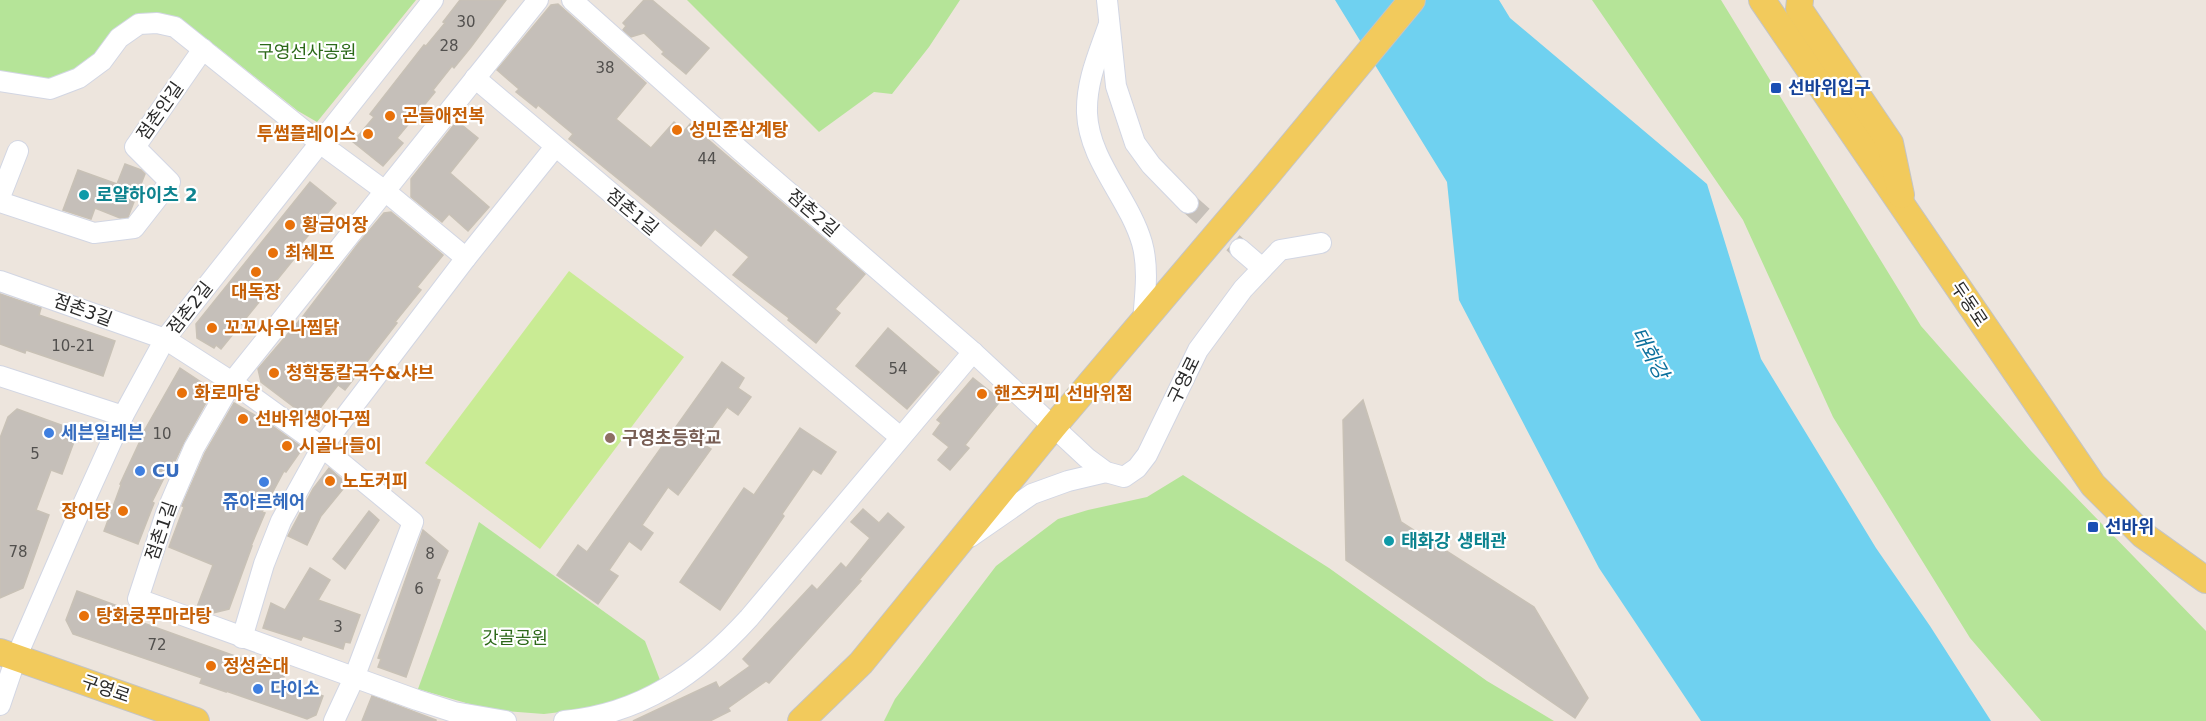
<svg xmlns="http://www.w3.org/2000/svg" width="2206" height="721" font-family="'DejaVu Sans','Noto Sans KR',sans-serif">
<rect width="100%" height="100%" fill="#ede5dd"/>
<g fill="#b5e498">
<polygon points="0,0 416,0 317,122 298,111 216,46 203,49 157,23 79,78 0,81"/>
<polygon points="687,0 960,0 929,47 892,94 874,92 819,132"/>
<polygon points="1592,0 1721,0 1921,326 2031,451 2206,631 2206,721 2041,721 1970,638 1833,417 1743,220"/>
<polygon points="1183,475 1329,568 1487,681 1554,721 884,721 895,699 996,566 1058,519 1088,510 1147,497"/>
<polygon points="479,522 645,641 660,680 610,706 544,714 490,710 418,689"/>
</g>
<polygon fill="#c9eb94" points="569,271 684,357 540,549 425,463"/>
<polygon fill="#6fd1f0" points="1335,0 1499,0 1510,18 1707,184 1761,359 1876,548 1930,626 1991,721 1701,721 1599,568 1459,300 1447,182"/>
<g fill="#c5bfb9" stroke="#c8c1b6" stroke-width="1.5">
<polygon points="460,0 506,0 471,47 454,68 452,66 433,90 435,92 397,138 403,143 383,166 353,142 374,117 370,114 424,45 426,46 445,23 443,22"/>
<polygon points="644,0 652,0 709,48 686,74 662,54 664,52 644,33 631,37 623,30 626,26 623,23"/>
<polygon points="558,4 646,83 616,119 651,148 674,122 684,131 690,124 865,274 835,309 840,313 816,343 788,320 789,318 733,275 749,257 715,229 701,246 569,139 573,134 538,105 536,108 516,92 519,89 497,70 551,5"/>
<polygon points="457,121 478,138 450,173 489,207 468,231 449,214 442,222 411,197 411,179"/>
<polygon points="125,164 141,170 145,174 128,217 120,218 95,208 91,219 63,210 78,170 117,184"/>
<polygon points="310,182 336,203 295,251 298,254 221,349 216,345 214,348 197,338 196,324"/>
<polygon points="391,212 443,255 417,287 421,290 395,322 397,323 345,390 338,385 311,420 261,382 258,369 304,315 358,244 384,213"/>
<polygon points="0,294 41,308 39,315 115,341 103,376 26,350 25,353 0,344"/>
<polygon points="888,328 939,372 907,409 856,366"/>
<polygon points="722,362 744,378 738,388 751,397 738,415 727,407 701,443 711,449 678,495 668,487 642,525 653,533 641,550 629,541 609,570 618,576 598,604 557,575 578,545 587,552"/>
<polygon points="180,368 213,390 184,442 175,461 173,460 152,502 154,503 138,544 104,531 121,485 120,484 140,441 139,440"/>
<polygon points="973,378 1001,400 965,445 969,448 950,470 938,460 949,447 933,434 941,423 937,420"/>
<polygon points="1363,400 1401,522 1534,607 1588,698 1575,718 1346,560 1343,420"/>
<polygon points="234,403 268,423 300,446 300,452 286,472 284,471 262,512 265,513 251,546 252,546 229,609 213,613 197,607 213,565 169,547 184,507 182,506 205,453"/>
<polygon points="17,409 67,427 75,439 62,474 51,470 36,510 49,515 23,588 0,598 0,438 8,417"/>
<polygon points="800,428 836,452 821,474 813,469 782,514 784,516 720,610 680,582 744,488 754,495"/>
<polygon points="329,468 347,484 321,516 307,545 288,536 313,489"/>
<polygon points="863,509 879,523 888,513 904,527 859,580 861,581 769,683 766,681 728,708 730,711 710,721 633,721 716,682 719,688 750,666 743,659 812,585 817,590 841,563 846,568 870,538 851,522"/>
<polygon points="369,511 379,520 345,569 333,559"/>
<polygon points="423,530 448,551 436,579 440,580 406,677 378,667 381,659 378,658"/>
<polygon points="310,568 330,580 318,600 360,615 350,643 345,642 343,649 303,636 301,640 263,628 271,603 285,610"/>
<polygon points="77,591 123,608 121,615 285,674 282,682 323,696 316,715 307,719 226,691 226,692 200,683 202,678 73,634 66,620"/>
<polygon points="372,696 436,720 436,721 362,721"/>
</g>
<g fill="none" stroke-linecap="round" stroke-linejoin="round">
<polyline stroke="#c6c0b9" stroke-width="20" stroke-dasharray="20 10" stroke-linecap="butt" points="1188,203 1240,249"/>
<defs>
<g id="minor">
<polyline points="572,0 741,151 973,352 1087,458 1106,472 1124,477 1137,468 1147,455 1198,350 1243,289 1280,250 1321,243"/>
<polyline points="1107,0 1116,86 1135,143 1151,165 1188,203"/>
<path d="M 1109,24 C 1099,53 1086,81 1087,113 C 1089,161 1129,198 1142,243 C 1149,268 1145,296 1143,321"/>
<polyline points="475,78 900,437"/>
<polyline points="0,81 50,89 79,78 102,61 119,38 139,24 157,23 175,27 321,144 385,191 466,258 322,447 413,522 354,678 334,721"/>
<polyline points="0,197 18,151"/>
<polyline points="0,202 94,233 134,228 170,182 135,147 203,49"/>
<polyline points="1240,249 1262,268"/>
<polyline points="466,258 555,147"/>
<polyline points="0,281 165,339 232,382 322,447 281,521 264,564 242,638"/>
<polyline points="0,376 123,416"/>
<polyline points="970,537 1032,494 1068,481 1106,472"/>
<polyline points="0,705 16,658 75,522 123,416 165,339 433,0"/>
<polyline points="506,721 454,712 417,700 138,599 166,513 194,448 232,382 538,0"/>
<path d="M 564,721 C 641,714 698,674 749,618 L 973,352"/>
</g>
<g id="major">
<polyline points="1762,0 2093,485 2143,535 2206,580"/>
<polyline points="1800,0 1799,9 1890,143 1901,195"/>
<polyline points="0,652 196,721"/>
<polyline points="801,721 861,663 1054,426 1268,174 1412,0"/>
</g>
</defs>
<use href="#minor" stroke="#d2d6e3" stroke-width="22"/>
<use href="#major" stroke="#c4c4c4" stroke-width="28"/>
<use href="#minor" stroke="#fff" stroke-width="20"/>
<use href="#major" stroke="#f2ca5c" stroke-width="26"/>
</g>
<g fill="#1a4fb4" stroke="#fff" stroke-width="2">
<rect x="1770" y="82" width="12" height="12" rx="3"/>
<rect x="2087" y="521" width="12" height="12" rx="3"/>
</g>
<g fill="#e8710a" stroke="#fff" stroke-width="2">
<circle cx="390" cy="116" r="6"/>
<circle cx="677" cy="130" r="6"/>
<circle cx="368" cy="134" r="6"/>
<circle cx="290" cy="225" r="6"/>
<circle cx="273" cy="253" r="6"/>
<circle cx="256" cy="272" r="6"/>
<circle cx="212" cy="328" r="6"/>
<circle cx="274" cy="373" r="6"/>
<circle cx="182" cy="393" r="6"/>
<circle cx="982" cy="394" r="6"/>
<circle cx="243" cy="419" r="6"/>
<circle cx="287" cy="446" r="6"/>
<circle cx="330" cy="481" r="6"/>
<circle cx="123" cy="511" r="6"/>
<circle cx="84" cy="616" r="6"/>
<circle cx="211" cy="666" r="6"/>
</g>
<g fill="#0f9aa8" stroke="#fff" stroke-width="2">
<circle cx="84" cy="195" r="6"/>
<circle cx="1389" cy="541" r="6"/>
</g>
<g fill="#3f7fe0" stroke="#fff" stroke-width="2">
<circle cx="49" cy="433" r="6"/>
<circle cx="140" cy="471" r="6"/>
<circle cx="264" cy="482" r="6"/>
<circle cx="258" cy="689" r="6"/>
</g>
<circle fill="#8d6e63" stroke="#fff" stroke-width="2" cx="610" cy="438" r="6"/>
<g text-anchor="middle" stroke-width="4.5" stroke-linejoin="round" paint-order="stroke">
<g font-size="15" fill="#52504e">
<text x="466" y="27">30</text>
<text x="449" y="51">28</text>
<text x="605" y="73">38</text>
<text x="707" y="164">44</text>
<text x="73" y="351">10-21</text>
<text x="898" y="374">54</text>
<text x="162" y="439">10</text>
<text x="35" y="459">5</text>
<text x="18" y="557">78</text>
<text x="430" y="559">8</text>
<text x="419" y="594">6</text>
<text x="338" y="632">3</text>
<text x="157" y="650">72</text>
</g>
<g font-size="18" fill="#2c6919" stroke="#fff">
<text x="307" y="58">구영선사공원</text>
<text x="515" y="644">갓골공원</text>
</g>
<g font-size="18" font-weight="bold" fill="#164399" stroke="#fff" text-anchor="start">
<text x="1788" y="94">선바위입구</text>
<text x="2105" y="533">선바위</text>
</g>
<g font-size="18" fill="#2b2b2b" stroke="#fff">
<text transform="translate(160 111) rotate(-55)" y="6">점촌안길</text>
<text transform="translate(632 212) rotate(40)" y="6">점촌1길</text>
<text transform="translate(813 213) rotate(41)" y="6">점촌2길</text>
<text transform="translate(1969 304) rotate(56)" y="6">두동로</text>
<text transform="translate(190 308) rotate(-52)" y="6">점촌2길</text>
<text transform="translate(83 310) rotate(20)" y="6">점촌3길</text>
<text transform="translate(1184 380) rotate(-64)" y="6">구영로</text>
<text transform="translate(161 531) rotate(-71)" y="6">점촌1길</text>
<text transform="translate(106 689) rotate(19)" y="6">구영로</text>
</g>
<g font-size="18" font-weight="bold" fill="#c56008" stroke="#fff" text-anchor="start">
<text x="402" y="122">곤들애전복</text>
<text x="689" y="136">성민준삼계탕</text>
<text x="356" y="140" text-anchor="end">투썸플레이스</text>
<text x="302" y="231">황금어장</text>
<text x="285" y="259">최쉐프</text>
<text x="256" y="298" text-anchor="middle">대독장</text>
<text x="224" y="334">꼬꼬사우나찜닭</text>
<text x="286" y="379">청학동칼국수&amp;샤브</text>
<text x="194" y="399">화로마당</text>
<text x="994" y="400">핸즈커피 선바위점</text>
<text x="255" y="425">선바위생아구찜</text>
<text x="299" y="452">시골나들이</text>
<text x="342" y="487">노도커피</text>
<text x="111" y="517" text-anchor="end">장어당</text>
<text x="96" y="622">탕화쿵푸마라탕</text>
<text x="223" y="672">정성순대</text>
</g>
<g font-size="18" font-weight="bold" fill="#0d838f" stroke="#fff" text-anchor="start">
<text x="96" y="201">로얄하이츠 2</text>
<text x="1401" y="547">태화강 생태관</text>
</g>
<g font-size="18" font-weight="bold" fill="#366cbe" stroke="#fff" text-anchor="start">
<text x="61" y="439">세븐일레븐</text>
<text x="152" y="477">CU</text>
<text x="264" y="508" text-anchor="middle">쥬아르헤어</text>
<text x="270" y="695">다이소</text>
</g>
<g font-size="18" font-weight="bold" fill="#785e54" stroke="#fff" text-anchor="start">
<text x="622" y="444">구영초등학교</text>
</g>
<g font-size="20" font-style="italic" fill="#0c709d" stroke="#fff">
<text transform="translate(1650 353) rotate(61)" y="7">태화강</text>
</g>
</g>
</svg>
